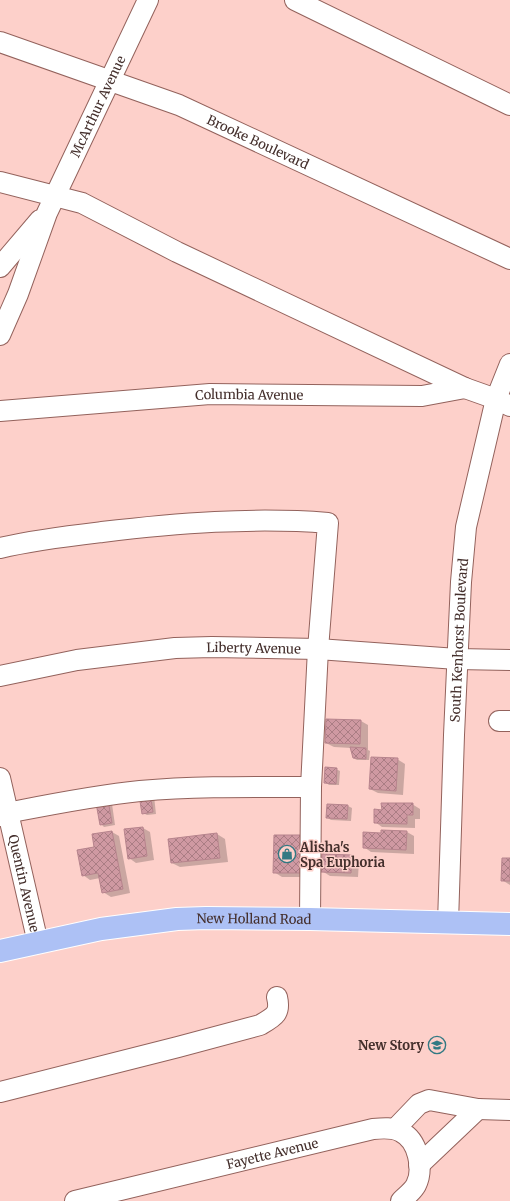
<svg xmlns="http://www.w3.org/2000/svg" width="510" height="1201" font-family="Merriweather,serif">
<defs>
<pattern id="building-cross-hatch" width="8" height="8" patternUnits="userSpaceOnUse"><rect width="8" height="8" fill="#cf99a2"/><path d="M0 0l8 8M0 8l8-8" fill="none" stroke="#aa7d84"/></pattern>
</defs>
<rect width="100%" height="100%" fill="#fdd0ca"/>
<g fill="#0003">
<polygon points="361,721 368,725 368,750 370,751 369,760 357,760 353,758 351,748 334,747 326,743"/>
<polygon points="397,759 405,764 403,795 378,793 370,789"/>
<polygon points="336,769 340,771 339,785 329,785 325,782"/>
<polygon points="150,794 154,796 156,814 147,815 143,813"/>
<polygon points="97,803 112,804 115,825 104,827 101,824"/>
<polygon points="412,804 420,809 420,819 415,819 415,828 382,827 375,822 383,811"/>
<polygon points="348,806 352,808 351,821 331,820 328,818"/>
<polygon points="143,828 150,832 154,860 136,863 129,858"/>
<polygon points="112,832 119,836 130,893 111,897 103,892 100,878 90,880 83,875 95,847"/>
<polygon points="407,832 414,836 414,854 371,852 364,847"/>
<polygon points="217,834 225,839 228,862 180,867 172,863"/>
<polygon points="308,841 308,877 282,877 274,872"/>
<polygon points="351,856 359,861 358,877 330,876 322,871"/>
<polygon points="510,859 510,885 502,880"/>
</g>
<g fill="url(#building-cross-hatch)" stroke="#b7848d">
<polygon points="326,719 361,720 360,744 325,743"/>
<polygon points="350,747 366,748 366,759 353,758"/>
<polygon points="371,757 398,758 396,791 369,789"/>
<polygon points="325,767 337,768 336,784 324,783"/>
<polygon points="150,793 153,812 142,814 139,795"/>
<polygon points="108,800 112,823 100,825 96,803"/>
<polygon points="381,803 413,803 413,815 407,815 407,824 374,823 374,809 382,810"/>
<polygon points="327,804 348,805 347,819 326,818"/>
<polygon points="143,827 147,856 128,859 124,829"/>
<polygon points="381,830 407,831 406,850 363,848 363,832 381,833"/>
<polygon points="112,831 123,889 102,893 98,873 82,876 77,850 94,847 92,834"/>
<polygon points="217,833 220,858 171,863 168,839"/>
<polygon points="274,835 301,835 300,873 273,873"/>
<polygon points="322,854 352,855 351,873 321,872"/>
<polygon points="502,858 510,858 510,881 501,881"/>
</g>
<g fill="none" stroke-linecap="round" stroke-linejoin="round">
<defs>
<g id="minor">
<polyline points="295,0 510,105"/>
<path id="s1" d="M 0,42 L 179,105 L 510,259"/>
<polyline points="0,182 82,203 177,252 465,388 496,399 510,406"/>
<polyline points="0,267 40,220"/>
<path id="s2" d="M 0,335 L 18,294 L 47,213 L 148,0"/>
<path id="s3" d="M 0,411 L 210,394 L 422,396 L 465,388"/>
<path d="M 0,548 C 33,540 68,536 102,532 C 177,523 253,517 328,523 L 318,649 L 311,787 L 310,919"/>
<path id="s4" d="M 0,676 L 77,660 L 175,648 L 212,647 L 318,649 L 457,659 L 510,660"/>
<polyline points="499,721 510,721"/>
<path id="s5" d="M 0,778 L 38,943"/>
<path d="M 0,816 L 8,815 L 17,811 C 58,803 99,795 140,791 C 197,786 254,787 311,787"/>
<path id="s6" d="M 448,923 L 454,735 L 461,582 L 466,527 L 496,399 L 510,364"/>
<path d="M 0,1092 L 178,1047 L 260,1025 C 274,1017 281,1014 277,997"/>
<polyline points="478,1109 510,1110"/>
<polyline points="395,1129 419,1104 429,1100 478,1109 419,1165"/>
<path id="s7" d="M 75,1201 L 373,1129 C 383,1128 393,1127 401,1132 C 418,1140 424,1169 416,1185 C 413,1191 406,1196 401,1201"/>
</g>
<g id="major">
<path id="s8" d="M 0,951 L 101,929 L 177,919 L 206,918 L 310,919 L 510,924"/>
</g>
</defs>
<use href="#minor" stroke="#93625c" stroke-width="22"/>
<use href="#major" stroke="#fff" stroke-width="24"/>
<use href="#minor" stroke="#fff" stroke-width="20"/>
<use href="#major" stroke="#adc1f5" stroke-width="22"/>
</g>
<defs>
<symbol id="shop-ring" viewBox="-11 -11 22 22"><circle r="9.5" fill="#fdd0ca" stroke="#327983" stroke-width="1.5"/><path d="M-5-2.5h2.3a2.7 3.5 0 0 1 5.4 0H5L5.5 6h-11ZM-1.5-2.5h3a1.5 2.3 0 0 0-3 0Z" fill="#327983"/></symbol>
<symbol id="school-ring" viewBox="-11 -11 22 22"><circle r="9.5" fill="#fdd0ca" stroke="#327983" stroke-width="1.5"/><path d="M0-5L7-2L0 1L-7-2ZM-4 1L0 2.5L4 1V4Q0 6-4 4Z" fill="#327983"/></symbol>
</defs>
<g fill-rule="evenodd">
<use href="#shop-ring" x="277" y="844" width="20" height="20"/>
<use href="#school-ring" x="427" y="1035" width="20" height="20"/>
</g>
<g text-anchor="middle" stroke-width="3" stroke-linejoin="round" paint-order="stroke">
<g font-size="13" fill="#442f2c" stroke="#fdd0ca">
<text dy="5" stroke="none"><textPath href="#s2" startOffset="249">McArthur Avenue</textPath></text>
<text dy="5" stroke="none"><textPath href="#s1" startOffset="277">Brooke Boulevard</textPath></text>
<text dy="5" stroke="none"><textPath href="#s3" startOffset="250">Columbia Avenue</textPath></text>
<text dy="5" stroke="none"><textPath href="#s6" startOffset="283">South Kenhorst Boulevard</textPath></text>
<text dy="5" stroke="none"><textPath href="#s4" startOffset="256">Liberty Avenue</textPath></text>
<text dy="5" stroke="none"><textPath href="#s5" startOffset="108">Quentin Avenue</textPath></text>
<text dy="5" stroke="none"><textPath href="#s8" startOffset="257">New Holland Road</textPath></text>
<text dy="5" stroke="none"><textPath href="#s7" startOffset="203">Fayette Avenue</textPath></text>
</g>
<g font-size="13" font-weight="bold" fill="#442f2c" stroke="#fdd0ca" text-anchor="start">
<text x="300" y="852">Alisha's<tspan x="300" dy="15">Spa Euphoria</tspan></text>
<text x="424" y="1050" text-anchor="end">New Story</text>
</g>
</g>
</svg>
